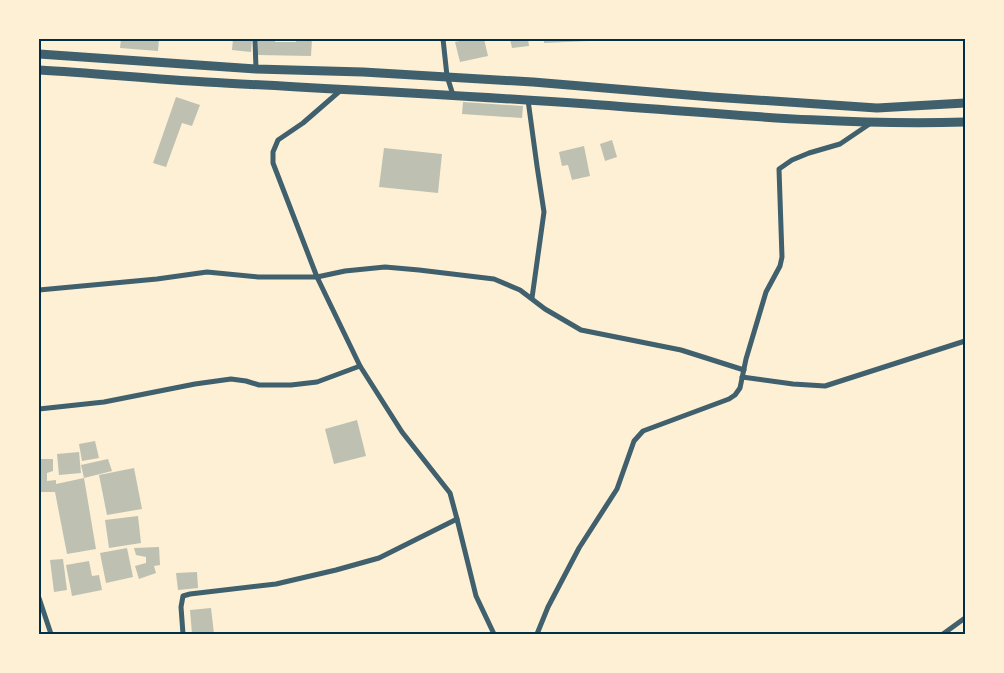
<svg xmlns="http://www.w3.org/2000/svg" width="1004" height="673" font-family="'Source Serif 4',serif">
<rect width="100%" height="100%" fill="#fdf0d5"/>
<g fill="#bec0b2">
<polygon points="121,39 159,39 158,51 120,48"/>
<polygon points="233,39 252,39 251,52 232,50"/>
<polygon points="258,39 275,39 275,42 296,42 297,39 312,39 311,56 258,55"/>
<polygon points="469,39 484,39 488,56 460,62 455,42"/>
<polygon points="510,39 528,39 529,46 512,48"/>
<polygon points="544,39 589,39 589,41 544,43"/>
<polygon points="176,97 200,105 192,126 182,123 166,167 153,163"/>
<polygon points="463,102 523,106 522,118 462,114"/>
<polygon points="612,140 617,157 605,161 600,144"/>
<polygon points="584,146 590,176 572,180 568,165 562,166 559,152"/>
<polygon points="384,148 442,154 438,193 379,187"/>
<polygon points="357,420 366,456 334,464 325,429"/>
<polygon points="95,441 99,458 82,461 79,444"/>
<polygon points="79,452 81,473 59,475 57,454"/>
<polygon points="39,459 53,459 53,471 47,473 47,481 56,480 56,484 84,478 96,549 67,554 55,492 39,492"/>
<polygon points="108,459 112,471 84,478 81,465"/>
<polygon points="134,468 142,509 107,515 99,475"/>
<polygon points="138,516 141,543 109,548 105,520"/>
<polygon points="159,547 160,565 154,566 156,573 139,579 135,566 146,563 146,557 136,555 134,548"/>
<polygon points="127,548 133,577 106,583 100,553"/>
<polygon points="63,559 67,590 54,592 50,560"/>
<polygon points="89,561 92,576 99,575 102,590 72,596 66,565"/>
<polygon points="197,572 198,588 178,590 176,573"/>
<polygon points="211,608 214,634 192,634 190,610"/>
</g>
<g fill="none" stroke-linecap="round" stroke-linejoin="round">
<g stroke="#3f606c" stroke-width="5">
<polyline points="255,39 256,69"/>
<polyline points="443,39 447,76 453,95"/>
<polyline points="341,90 303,123 278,140 273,152 273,163 317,277 360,366 402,432 450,493 457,519 476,596 494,634"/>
<polyline points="528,100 537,166 544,212 532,298"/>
<polyline points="39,290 157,279 207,272 258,277 317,277 345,271 385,267 419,270 494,279 520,290 545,309 581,330 681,350 744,370"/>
<polyline points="742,377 793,384 825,386 965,341"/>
<polyline points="39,409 104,402 195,384 231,379 246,381 259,385 291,385 317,382 360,366"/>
<polyline points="39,598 51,634"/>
<polyline points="183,634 181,607 183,596 190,594 276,584 336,570 379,558 457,519"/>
<polyline points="537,634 548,607 579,548 617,489 634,441 643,431 729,399 735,395 740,388 746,359 766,292 780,266 782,257 779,169 792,160 809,153 840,144 871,123"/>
<polyline points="943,634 965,618"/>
</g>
<g stroke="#3f606c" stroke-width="9">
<polyline points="39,54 256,69 363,72 533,82 712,97 877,108 965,103"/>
<path d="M 39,70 C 95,73 150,79 206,82 C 334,89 461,95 588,104 C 713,113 839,126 965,122"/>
</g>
</g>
<rect width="1004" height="673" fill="none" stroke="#fdf0d5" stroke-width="80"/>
<rect x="40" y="40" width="924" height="593" fill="none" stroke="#003049" stroke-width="2"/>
</svg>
